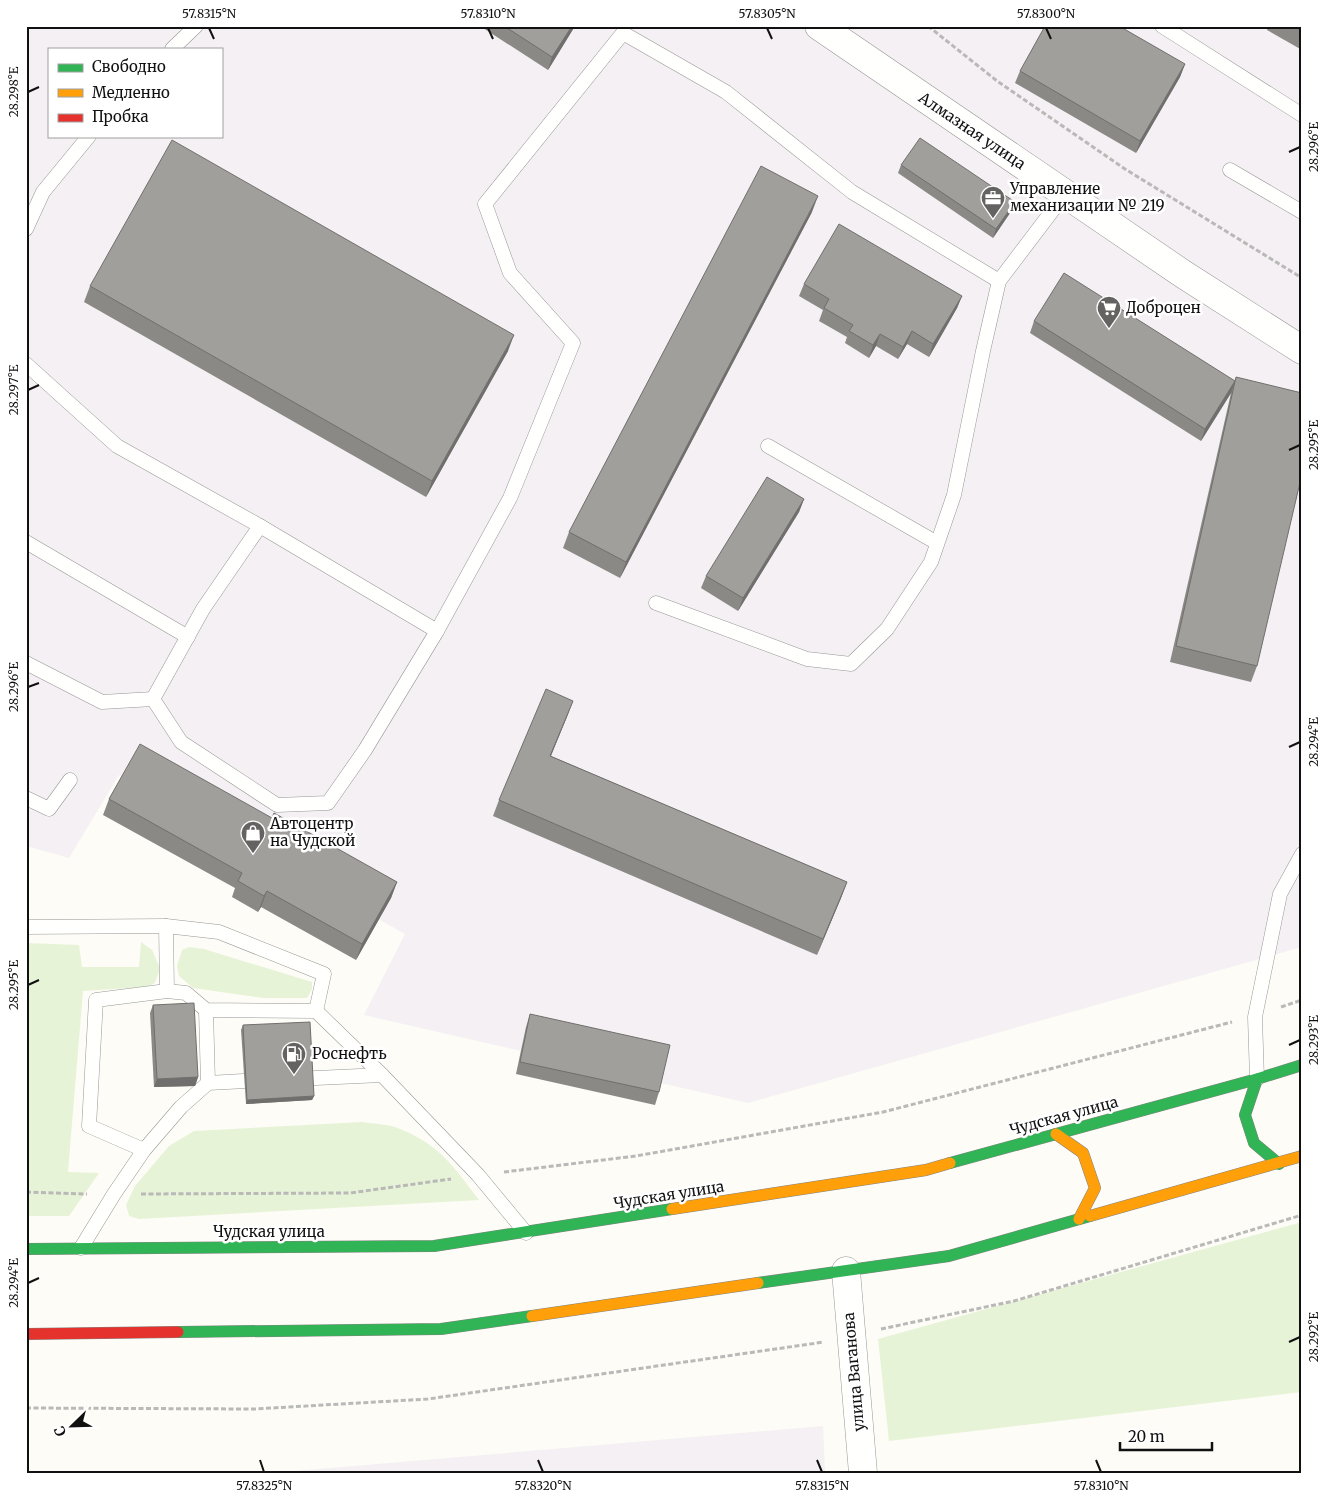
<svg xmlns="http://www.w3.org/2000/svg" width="1328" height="1499" font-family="Merriweather,serif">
<rect width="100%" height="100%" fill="#fdfcf7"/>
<g fill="#f5f0f3" fill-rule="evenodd">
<path d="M 26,26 L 1302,26 L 1302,947 L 748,1103 L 364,1015 L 405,934 L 119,775 L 69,858 L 26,846 ZM 49,49 L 221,49 L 221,136 L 49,136 Z"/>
<polygon points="823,1426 825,1473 271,1473"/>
</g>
<g fill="#e7f3d7">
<polygon points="141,942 152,950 160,968 155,983 146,987 83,991 68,1172 99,1173 69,1216 26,1216 26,943 79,945 82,967 139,967"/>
<polygon points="189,947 204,949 312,982 312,989 307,998 263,998 193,988 179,976 177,966 182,950"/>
<path d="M 362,1122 C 374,1124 389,1124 400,1129 C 440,1145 454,1167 479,1200 L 139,1219 L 129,1216 L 126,1205 L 135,1186 L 169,1146 L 194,1131 Z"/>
<polygon points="1302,1222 1302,1392 889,1441 878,1339"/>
</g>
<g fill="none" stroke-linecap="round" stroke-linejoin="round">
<defs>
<g id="lane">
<polyline points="1162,26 1302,115"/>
<polyline points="172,49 196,26"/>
<polyline points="1230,170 1302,212"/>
<polyline points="26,229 43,192 89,136"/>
<polyline points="26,364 117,446 260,526 437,631"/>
<polyline points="768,446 937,543"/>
<polyline points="260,526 203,609 153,699 181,742 277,805 328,803 365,750 437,631 510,498 573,343 510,273 485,204 623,33 726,92 852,192 999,281"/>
<polyline points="26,542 188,637"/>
<polyline points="656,603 807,659 851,664 887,629 931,562 954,495 983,351 999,281 1065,194"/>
<polyline points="26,663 102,702 153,699"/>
<polyline points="26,798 49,809 70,780"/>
<polyline points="166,926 167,991"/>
<polyline points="26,927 166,926 219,932 324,974 316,1011"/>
<polyline points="206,1010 208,1083"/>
<polyline points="294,1079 382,1075 478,1175 526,1233"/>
<polyline points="1257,1079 1255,1017 1280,894 1302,854"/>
<polyline points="144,1150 89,1126 96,1000 167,991 186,993 206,1010 316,1011 382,1075"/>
<polyline points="81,1248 114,1194 144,1150 181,1107 208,1083 263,1080"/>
</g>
<g id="street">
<polyline points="819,26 1183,274 1302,350"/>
<polyline points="846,1271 863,1473"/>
</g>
<g id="fast">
<polyline points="1257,1079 1245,1115 1254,1143 1279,1164"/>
<polyline points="950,1163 1257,1079 1302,1065"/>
<polyline points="26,1249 434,1246 672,1209"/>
<polyline points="758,1283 949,1256 1090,1216"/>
<polyline points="178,1332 441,1329 532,1316"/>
</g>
<g id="slow">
<polyline points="1056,1134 1083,1153 1095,1188 1079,1219"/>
<polyline points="672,1209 926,1170 950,1163"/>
<polyline points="1090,1216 1302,1156"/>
<polyline points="532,1316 758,1283"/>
</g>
<polyline id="jam" points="26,1334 178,1332"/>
</defs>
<use href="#lane" stroke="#979795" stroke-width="15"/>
<use href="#street" stroke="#979795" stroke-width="29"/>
<use href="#fast" stroke="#858482" stroke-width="12"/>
<use href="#slow" stroke="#858482" stroke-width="12"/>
<use href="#jam" stroke="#858482" stroke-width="12"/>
<g stroke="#b9b9b8" stroke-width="3" stroke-dasharray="5 2.5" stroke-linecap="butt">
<polyline points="928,26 997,81 1125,169 1302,278"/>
<polyline points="1281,1007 1302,1000"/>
<polyline points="504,1172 636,1156 883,1112 1232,1022"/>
<polyline points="26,1192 87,1194"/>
<polyline points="141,1194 350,1193 451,1179"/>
<polyline points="881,1329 1014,1301 1302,1215"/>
<polyline points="26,1408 254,1409 428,1399 824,1342"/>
</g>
<use href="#lane" stroke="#fffffe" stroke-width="14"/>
<use href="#street" stroke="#fffffe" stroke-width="28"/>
<use href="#fast" stroke="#30b455" stroke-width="11"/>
<use href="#slow" stroke="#ff9f0a" stroke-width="11"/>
<use href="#jam" stroke="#e5322d" stroke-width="11"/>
</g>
<g fill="#8a8986">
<polygon points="480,26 575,26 548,70"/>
<polygon points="1268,26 1302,26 1302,50 1267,30"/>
<polygon points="1185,64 1180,77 1136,153 1015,83 1020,71"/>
<polygon points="901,165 1015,202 1012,210 993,238 898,173"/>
<polygon points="812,212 620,578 563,548 569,532"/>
<polygon points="804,284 962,296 957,308 929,357 907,344 898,359 876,346 869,358 845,343 847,337 819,321 823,310 799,296"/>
<polygon points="90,286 508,351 426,497 84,302"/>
<polygon points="1034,321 1235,381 1236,377 1257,666 1251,682 1170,662 1231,393 1201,441 1030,333"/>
<polygon points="804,499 799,512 738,611 701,588 706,576"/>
<polygon points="573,701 551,756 847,882 841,898 817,955 493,816 499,800"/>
<polygon points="109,799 272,818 397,882 391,898 356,960 261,907 258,912 232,897 235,888 103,815"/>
<polygon points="153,1005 198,1077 195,1086 154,1087 150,1013"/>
<polygon points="530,1014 659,1092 655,1105 516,1074 526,1027"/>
<polygon points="243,1025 314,1096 312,1100 246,1104 241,1030"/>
</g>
<g fill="#716f6d">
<polygon points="572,26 575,26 548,70 552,57"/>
<polygon points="1185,64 1180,77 1136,153 1140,141"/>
<polygon points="818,196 812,212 620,578 626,562"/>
<polygon points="1015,202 1012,210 993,238 996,229"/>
<polygon points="962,296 957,308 929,357 933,344"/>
<polygon points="912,331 907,344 898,359 903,347"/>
<polygon points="880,334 876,346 869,358 873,345"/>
<polygon points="514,335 508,351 426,497 432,481"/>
<polygon points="1235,381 1231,393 1201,441 1205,429"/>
<polygon points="804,499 799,512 738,611 743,598"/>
<polygon points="573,701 567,717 544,772 550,756"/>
<polygon points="397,882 391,898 356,960 362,944"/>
<polygon points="847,882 841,898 817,955 823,939"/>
<polygon points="267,891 261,907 258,912 264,896"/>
<polygon points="198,1077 195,1086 154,1087 157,1079"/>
<polygon points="314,1096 312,1100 246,1104 247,1100"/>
</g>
<g fill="#a19f9c" stroke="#716f6d">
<polygon points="504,26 572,26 552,57"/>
<polygon points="1045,26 1119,26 1185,64 1140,141 1020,71"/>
<polygon points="1294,26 1302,26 1302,31"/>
<polygon points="920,138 1015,202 996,229 901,165"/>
<polygon points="172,140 514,335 432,481 90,286"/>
<polygon points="761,166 818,196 626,562 569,532"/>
<polygon points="839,224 962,296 933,344 912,331 903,347 880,334 873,345 849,331 853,325 824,308 829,299 804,284"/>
<polygon points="1064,273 1235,381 1205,429 1034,321"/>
<polygon points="1236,377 1302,393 1302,474 1257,666 1176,646"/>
<polygon points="767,477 804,499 743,598 706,576"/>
<polygon points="546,689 573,701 550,756 847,882 823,939 499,800"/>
<polygon points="140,744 272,818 274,813 397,882 362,944 267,891 264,896 238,881 242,873 109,799"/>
<polygon points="194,1003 198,1077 157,1079 153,1005"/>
<polygon points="530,1014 670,1045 659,1092 520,1062"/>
<polygon points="310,1022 314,1096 247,1100 243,1025"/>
</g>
<path fill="none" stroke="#111" stroke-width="2" d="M 209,28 L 214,39M 488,28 L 493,39M 767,28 L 772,39M 1046,28 L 1051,39M 28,92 L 39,87M 1289,152 L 1300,147M 28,390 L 39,385M 1289,450 L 1300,445M 28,687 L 39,683M 1289,747 L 1300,742M 28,985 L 39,980M 1289,1045 L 1300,1040M 28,1283 L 39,1278M 1289,1342 L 1300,1337M 260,1460 L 264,1472M 538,1460 L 543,1472M 817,1460 L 822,1472M 1096,1460 L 1101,1472"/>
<defs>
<symbol id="office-pin" viewBox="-11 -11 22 30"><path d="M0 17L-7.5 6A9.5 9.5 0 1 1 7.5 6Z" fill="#646362" stroke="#fff"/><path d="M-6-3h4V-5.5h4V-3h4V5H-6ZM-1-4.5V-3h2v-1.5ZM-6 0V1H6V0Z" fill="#fff"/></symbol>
<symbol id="supermarket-pin" viewBox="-11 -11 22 30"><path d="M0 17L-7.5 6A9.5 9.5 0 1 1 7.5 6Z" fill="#646362" stroke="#fff"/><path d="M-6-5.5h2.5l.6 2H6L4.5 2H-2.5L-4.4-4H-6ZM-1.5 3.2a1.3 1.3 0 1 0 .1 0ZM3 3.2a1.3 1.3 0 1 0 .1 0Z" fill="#fff"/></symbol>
<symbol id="shop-pin" viewBox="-11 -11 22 30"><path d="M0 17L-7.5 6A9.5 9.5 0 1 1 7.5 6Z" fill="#646362" stroke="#fff"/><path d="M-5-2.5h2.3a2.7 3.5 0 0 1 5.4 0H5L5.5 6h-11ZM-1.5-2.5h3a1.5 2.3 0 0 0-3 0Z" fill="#fff"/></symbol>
<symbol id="fuel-pin" viewBox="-11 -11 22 30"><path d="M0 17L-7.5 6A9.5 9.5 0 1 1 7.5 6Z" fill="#646362" stroke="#fff"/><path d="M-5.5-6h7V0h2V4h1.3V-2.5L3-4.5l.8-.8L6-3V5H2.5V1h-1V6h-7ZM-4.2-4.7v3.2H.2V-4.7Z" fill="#fff"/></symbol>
</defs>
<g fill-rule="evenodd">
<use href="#office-pin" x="979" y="184" width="28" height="38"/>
<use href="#supermarket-pin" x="1095" y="294" width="28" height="38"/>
<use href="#shop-pin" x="239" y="819" width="28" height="38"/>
<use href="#fuel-pin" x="280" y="1040" width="28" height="38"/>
</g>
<g text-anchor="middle" stroke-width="5" stroke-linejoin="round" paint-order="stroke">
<g font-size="15" fill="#111" stroke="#fff">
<text transform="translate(972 131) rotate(34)" y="5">Алмазная улица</text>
<text transform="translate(1064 1116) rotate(-15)" y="5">Чудская улица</text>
<text transform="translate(669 1195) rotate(-9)" y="5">Чудская улица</text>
<text x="269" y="1237">Чудская улица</text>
<text transform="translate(854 1372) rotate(-95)" y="5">улица Ваганова</text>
</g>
<g font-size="15" fill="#111" stroke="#fff" text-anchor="start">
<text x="1010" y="194">Управление<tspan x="1010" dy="17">механизации № 219</tspan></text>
<text x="1126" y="313">Доброцен</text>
<text x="270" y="829">Автоцентр<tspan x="270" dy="17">на Чудской</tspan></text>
<text x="312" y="1059">Роснефть</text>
</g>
</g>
<rect width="1328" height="1499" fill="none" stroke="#ffffff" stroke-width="55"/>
<rect x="48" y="48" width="175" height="90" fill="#ffffff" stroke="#a0a0a0"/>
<rect x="58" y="64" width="25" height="8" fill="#30b455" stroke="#a0a0a0"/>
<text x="92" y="72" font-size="15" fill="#111111">Свободно</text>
<rect x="58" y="89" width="25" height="8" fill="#ff9f0a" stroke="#a0a0a0"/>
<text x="92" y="98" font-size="15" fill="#111111">Медленно</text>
<rect x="58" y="114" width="25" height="8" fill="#e5322d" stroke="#a0a0a0"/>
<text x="92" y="122" font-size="15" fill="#111111">Пробка</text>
<g transform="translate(72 1426) rotate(247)" stroke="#ffffff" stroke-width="4" paint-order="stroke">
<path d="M0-4L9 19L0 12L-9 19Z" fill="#111111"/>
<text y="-8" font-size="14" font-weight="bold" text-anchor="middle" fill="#111111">С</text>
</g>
<path d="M1120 1442v8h92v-8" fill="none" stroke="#111111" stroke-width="2.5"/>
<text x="1128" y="1442" font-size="15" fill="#111111" stroke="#ffffff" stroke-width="4" paint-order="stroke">20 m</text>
<rect x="28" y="28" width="1272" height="1444" fill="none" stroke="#111" stroke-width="2"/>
<g font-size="12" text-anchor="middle" fill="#111">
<text x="209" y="18">57.8315°N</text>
<text x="488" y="18">57.8310°N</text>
<text x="767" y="18">57.8305°N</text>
<text x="1046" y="18">57.8300°N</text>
<text transform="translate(14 92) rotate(-90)" y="4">28.298°E</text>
<text transform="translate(1314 147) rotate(-90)" y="4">28.296°E</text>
<text transform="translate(14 390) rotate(-90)" y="4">28.297°E</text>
<text transform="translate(1314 445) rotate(-90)" y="4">28.295°E</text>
<text transform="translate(14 687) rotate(-90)" y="4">28.296°E</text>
<text transform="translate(1314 742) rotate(-90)" y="4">28.294°E</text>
<text transform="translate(14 985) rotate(-90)" y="4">28.295°E</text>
<text transform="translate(1314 1040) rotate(-90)" y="4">28.293°E</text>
<text transform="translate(14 1283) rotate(-90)" y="4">28.294°E</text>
<text transform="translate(1314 1337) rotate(-90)" y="4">28.292°E</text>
<text x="264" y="1490">57.8325°N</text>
<text x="543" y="1490">57.8320°N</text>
<text x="822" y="1490">57.8315°N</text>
<text x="1101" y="1490">57.8310°N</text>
</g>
</svg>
